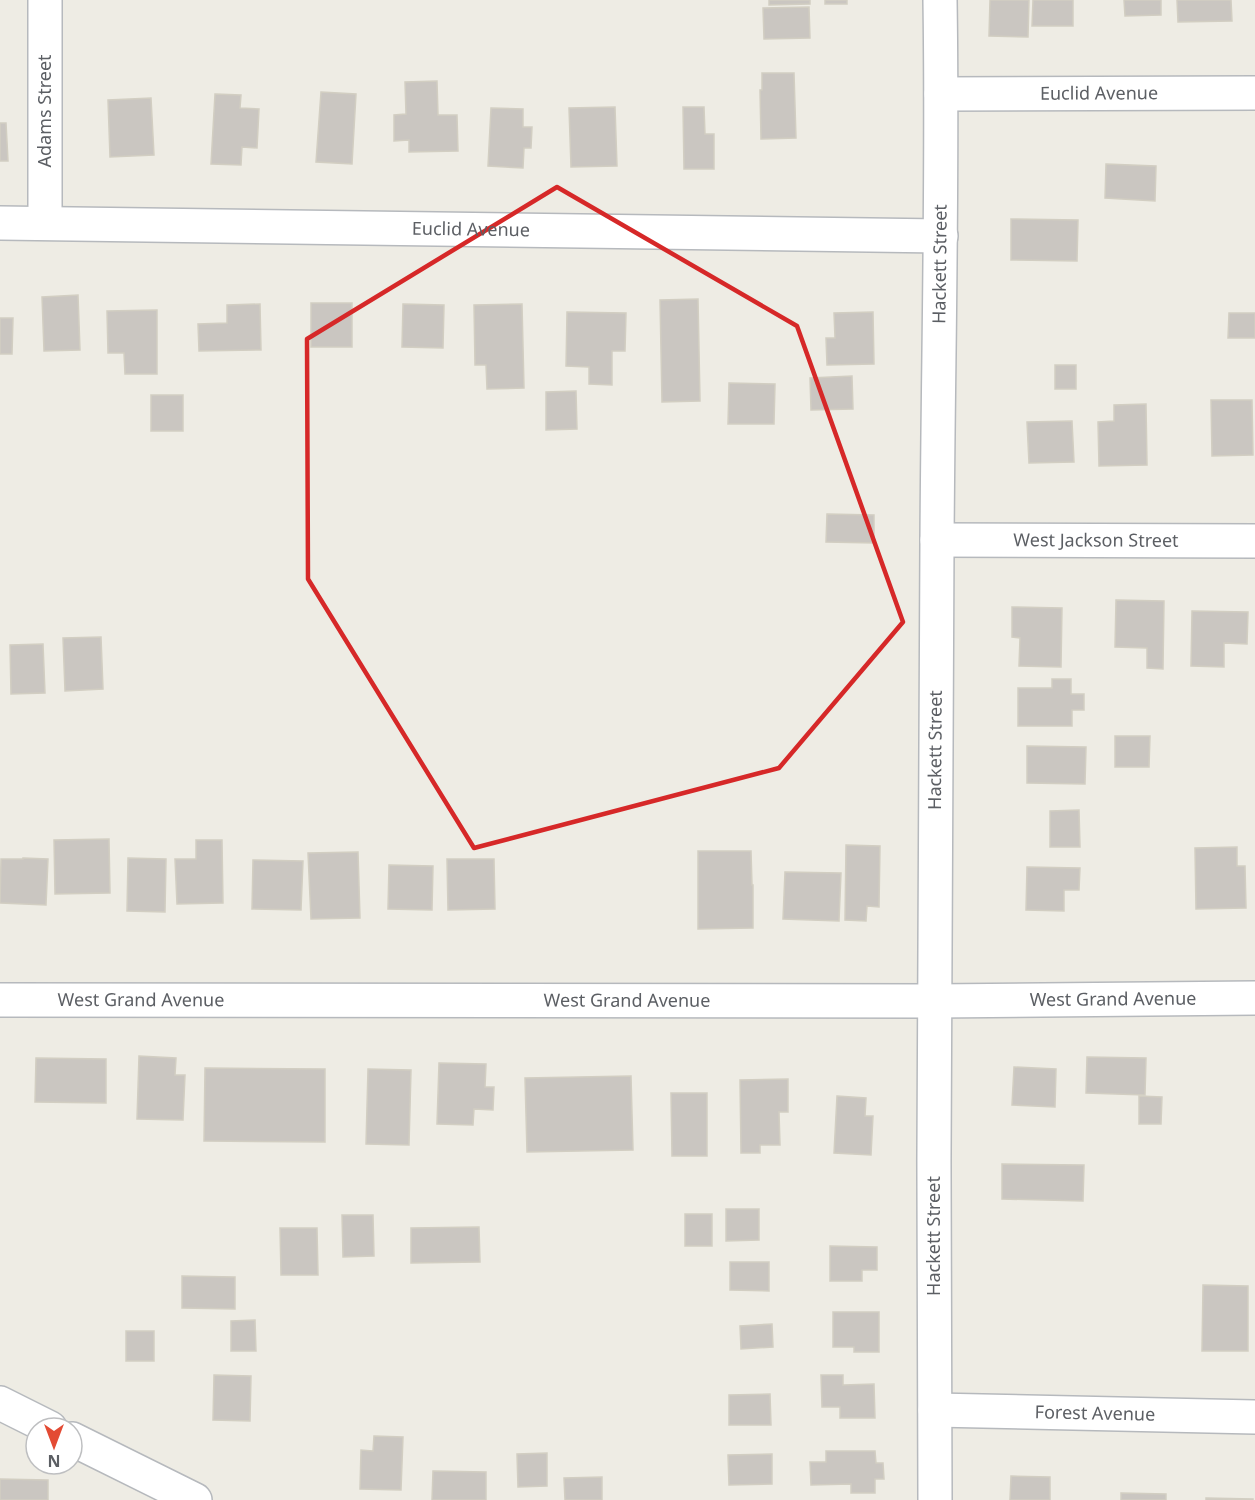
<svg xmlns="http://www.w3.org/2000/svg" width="1255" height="1500" font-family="'Noto Sans',sans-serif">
<rect width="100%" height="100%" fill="#eeece4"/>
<g fill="#cac6c1" stroke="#d2cec2" stroke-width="1.5">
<polygon points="769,0 810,0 810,4 769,5"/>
<rect x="825" y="0" width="22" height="4"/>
<polygon points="990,0 1029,0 1028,37 989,36"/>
<polygon points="1033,0 1073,0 1073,26 1032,26"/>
<polygon points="1124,0 1161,0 1161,15 1125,16"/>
<polygon points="1177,0 1231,0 1232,21 1178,22"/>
<polygon points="809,7 810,38 764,39 763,8"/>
<polygon points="762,73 794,73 796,138 761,139 760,90 762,90"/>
<polygon points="437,81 438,115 457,115 458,151 409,152 409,140 394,141 394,115 406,114 405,82"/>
<polygon points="321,92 356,94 352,164 316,162"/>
<polygon points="215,94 241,95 240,108 259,109 257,148 242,147 241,165 211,164"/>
<polygon points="151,98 154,155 110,157 108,100"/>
<polygon points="615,107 617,166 571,167 569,108"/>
<polygon points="683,107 704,107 705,134 714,134 714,169 684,169"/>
<polygon points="491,108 523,109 523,127 532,127 531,148 524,148 523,168 488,166"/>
<polygon points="0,123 6,123 8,161 0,161"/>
<polygon points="1106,164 1156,166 1155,201 1105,198"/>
<polygon points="1011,219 1078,220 1077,261 1011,260"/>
<polygon points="78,295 80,350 44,351 42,297"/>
<polygon points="698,299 700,401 662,402 660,300"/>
<rect x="311" y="303" width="41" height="44"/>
<polygon points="260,304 261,350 199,351 198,324 227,323 227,305"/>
<polygon points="403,304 444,305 443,348 402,347"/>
<polygon points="522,304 524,388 487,389 486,365 475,365 474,305"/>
<polygon points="157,310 157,374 125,374 124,353 108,353 107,311"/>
<polygon points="567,312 626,313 625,351 612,351 612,385 589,384 589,367 566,366"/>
<polygon points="873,312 874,364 827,365 826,338 835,338 834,313"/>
<polygon points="1229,313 1255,313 1255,338 1228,338"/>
<polygon points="0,318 13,318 12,354 0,354"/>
<rect x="1055" y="365" width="21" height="24"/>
<polygon points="852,376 853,409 811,410 810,378"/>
<polygon points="729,383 775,384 774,424 728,424"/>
<polygon points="576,391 577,429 546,430 546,392"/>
<rect x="151" y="395" width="32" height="36"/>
<polygon points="1211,400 1252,400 1253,455 1212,456"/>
<polygon points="1146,404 1147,465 1099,466 1098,422 1114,421 1114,405"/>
<polygon points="1072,421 1074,462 1029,463 1027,422"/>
<polygon points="827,514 874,515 874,543 826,542"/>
<polygon points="1116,600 1164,601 1163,669 1147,668 1147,648 1115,647"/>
<polygon points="1012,607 1062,608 1061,667 1019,666 1020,638 1012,637"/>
<polygon points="1192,611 1248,612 1247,644 1224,643 1224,667 1191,666"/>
<polygon points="101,637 103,689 65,691 63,638"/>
<polygon points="43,644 45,693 11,694 10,645"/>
<polygon points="1052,679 1071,679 1071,694 1084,694 1084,710 1072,710 1072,726 1018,726 1018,688 1052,688"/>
<polygon points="1115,736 1150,736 1149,767 1115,767"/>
<polygon points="1027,746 1086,747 1085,784 1027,783"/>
<polygon points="1079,810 1080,847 1050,847 1050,811"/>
<polygon points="109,839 110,893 55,894 54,840"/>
<polygon points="196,840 222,840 223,903 177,904 175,859 196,859"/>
<polygon points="846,845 880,846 879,907 867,906 866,921 845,920"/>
<polygon points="1237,847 1237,866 1245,866 1246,908 1196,909 1195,848"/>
<polygon points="698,851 751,851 752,885 753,885 753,928 698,929"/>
<polygon points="358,852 360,918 311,919 308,853"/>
<polygon points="23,858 48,859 46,905 0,903 1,859 23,859"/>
<polygon points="128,858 166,859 165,912 127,911"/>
<polygon points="447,859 494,859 495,909 448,910"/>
<polygon points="253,860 303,861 301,910 252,909"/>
<polygon points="389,865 433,866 432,910 388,909"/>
<polygon points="1027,867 1080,868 1079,890 1064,890 1064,911 1026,910"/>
<polygon points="785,872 841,873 839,921 783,919"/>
<polygon points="139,1056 176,1058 175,1075 185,1075 183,1120 137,1119"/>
<polygon points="1087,1057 1146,1058 1145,1095 1086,1093"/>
<polygon points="36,1058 106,1059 106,1103 35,1102"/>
<polygon points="439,1063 486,1064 485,1087 494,1087 493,1110 474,1109 473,1125 437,1124"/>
<polygon points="1014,1067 1056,1069 1055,1107 1012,1105"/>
<polygon points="205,1068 325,1069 325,1142 204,1141"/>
<polygon points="368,1069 411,1070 409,1145 366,1144"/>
<polygon points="631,1076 633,1150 527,1152 525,1078"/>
<polygon points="788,1079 788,1112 779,1112 780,1145 760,1145 760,1153 741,1153 740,1080"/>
<polygon points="671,1093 707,1093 707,1156 672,1156"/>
<polygon points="837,1096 866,1098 865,1116 873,1116 871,1155 834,1153"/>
<polygon points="1139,1096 1162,1097 1161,1124 1139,1124"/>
<polygon points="1002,1164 1084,1165 1083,1201 1002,1199"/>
<polygon points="726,1209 759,1209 759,1240 726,1241"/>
<rect x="685" y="1214" width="27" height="32"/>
<polygon points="342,1215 373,1215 374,1256 343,1257"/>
<polygon points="479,1227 480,1262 411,1263 411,1228"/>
<polygon points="280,1228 317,1228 318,1275 281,1275"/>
<polygon points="830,1246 877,1247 877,1270 862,1270 862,1281 830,1281"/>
<polygon points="730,1262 769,1262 769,1291 730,1290"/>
<polygon points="182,1276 235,1277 235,1309 182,1308"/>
<polygon points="1203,1285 1248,1286 1248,1351 1202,1351"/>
<polygon points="833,1312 879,1312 879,1352 854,1352 854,1347 833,1347"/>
<polygon points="255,1320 256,1351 231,1351 231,1321"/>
<polygon points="772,1324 773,1347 741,1349 740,1326"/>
<rect x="126" y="1331" width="28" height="30"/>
<polygon points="214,1375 251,1376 250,1421 213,1420"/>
<polygon points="821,1375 843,1375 843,1385 874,1384 875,1418 840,1418 840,1407 822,1407"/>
<polygon points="770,1394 771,1425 729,1425 729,1395"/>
<polygon points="374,1436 403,1437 401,1490 360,1489 361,1450 373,1451"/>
<polygon points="826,1451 875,1451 876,1463 883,1463 884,1479 875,1479 875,1493 851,1493 851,1484 811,1485 810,1462 826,1462"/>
<polygon points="547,1453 547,1486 518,1487 517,1454"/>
<polygon points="772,1454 772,1484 729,1485 728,1455"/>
<polygon points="433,1471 486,1472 486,1500 432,1500"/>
<polygon points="1011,1476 1050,1477 1050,1500 1010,1500"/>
<polygon points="602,1477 602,1500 565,1500 564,1478"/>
<polygon points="0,1479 48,1480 48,1500 0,1500"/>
<polygon points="1121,1493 1166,1494 1166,1500 1121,1500"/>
<polygon points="1206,1498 1253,1499 1253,1500 1206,1500"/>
</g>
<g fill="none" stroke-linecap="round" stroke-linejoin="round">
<defs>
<g id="minor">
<polyline points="45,0 45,223"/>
<path id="s1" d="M 941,94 L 1255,93"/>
<path id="s2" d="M 0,223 L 941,236"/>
<path id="s3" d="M 937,540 L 1255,541"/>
<path id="s4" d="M 0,1000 L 934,1001 L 1255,998"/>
<polyline points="0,1403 50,1428"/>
<path id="s5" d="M 935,1410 L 1255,1417"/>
<polyline points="72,1439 195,1500"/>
<path id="s6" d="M 935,1500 C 933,1181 934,862 937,543 C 938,362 943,181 940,0"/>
</g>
</defs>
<use href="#minor" stroke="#b6b9bd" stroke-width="36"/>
<use href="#minor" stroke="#fff" stroke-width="33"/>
</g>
<path fill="none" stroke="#d62828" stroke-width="4.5" stroke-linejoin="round" d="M 557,187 L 797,326 L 903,622 L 779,768 L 474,848 L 308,579 L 307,339 Z"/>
<g text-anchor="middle" stroke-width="5" stroke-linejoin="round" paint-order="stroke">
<g font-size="18" fill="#5c5f64" stroke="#fff">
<text dy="6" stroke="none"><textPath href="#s1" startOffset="158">Euclid Avenue</textPath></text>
<text transform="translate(45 111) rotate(-90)" y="6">Adams Street</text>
<text dy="6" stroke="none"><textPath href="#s2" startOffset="471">Euclid Avenue</textPath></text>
<text dy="6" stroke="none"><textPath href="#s6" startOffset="1236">Hackett Street</textPath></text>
<text dy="6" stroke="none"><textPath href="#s3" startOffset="159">West Jackson Street</textPath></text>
<text dy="6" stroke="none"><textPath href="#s6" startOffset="750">Hackett Street</textPath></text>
<text dy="6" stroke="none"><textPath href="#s4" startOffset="1113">West Grand Avenue</textPath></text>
<text dy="6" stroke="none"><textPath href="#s4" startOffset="141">West Grand Avenue</textPath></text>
<text dy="6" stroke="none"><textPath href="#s4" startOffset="627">West Grand Avenue</textPath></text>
<text transform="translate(934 1236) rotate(-90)" y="6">Hackett Street</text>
<text dy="6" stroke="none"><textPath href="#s5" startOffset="160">Forest Avenue</textPath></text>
</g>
</g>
<g transform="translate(54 1446) rotate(180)"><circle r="28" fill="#ffffff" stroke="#bebfc1" stroke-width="1.5"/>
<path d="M0-4.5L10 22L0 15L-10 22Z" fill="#e34b34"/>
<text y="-9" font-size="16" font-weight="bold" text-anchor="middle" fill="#5c5f64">N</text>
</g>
</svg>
